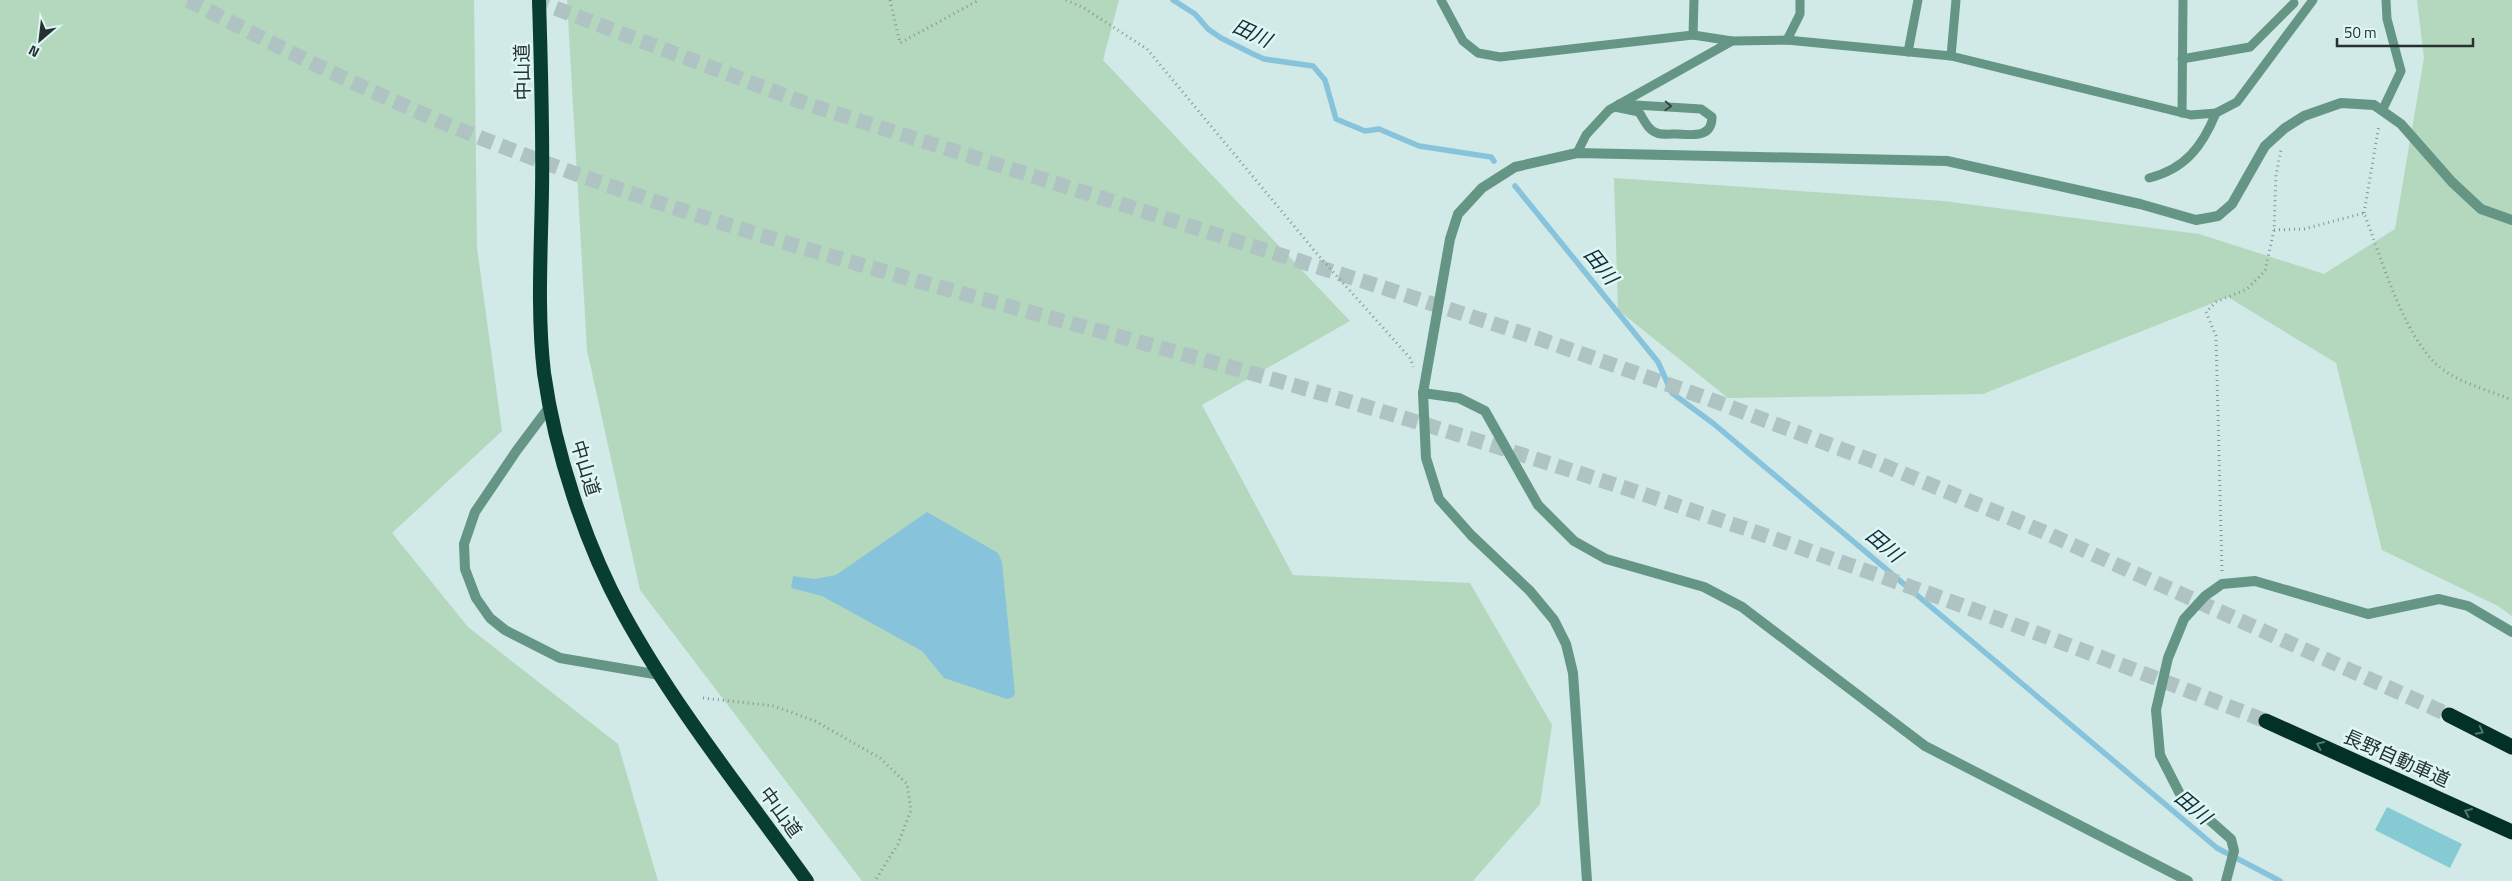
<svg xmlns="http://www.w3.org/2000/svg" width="2512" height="881" font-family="'Titillium Web','Noto Sans JP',sans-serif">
<rect width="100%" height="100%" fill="#d1e9e7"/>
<g fill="#b4d8be">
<polygon points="0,0 474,0 477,248 502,431 392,533 468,627 618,744 658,881 0,881"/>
<polygon points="567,0 1119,0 1103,60 1350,321 1202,405 1293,575 1470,583 1552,725 1540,804 1473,881 862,881 640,590 587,350"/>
<polygon points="2417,0 2512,0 2512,616 2498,606 2382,550 2336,363 2228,297 1983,394 1728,398 1618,310 1614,178 1943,201 2199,234 2324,274 2395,229 2424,58"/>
</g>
<polygon fill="#88c3dc" points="927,512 998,553 1002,562 1015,694 1013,697 1007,699 944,678 922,651 822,596 791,588 793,576 814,579 836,575"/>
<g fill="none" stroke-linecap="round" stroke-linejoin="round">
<g stroke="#88c3dc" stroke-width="5.5">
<polyline points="1173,0 1195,14 1208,29 1221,38 1251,53 1264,59 1313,66 1325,80 1336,119 1365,131 1379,129 1419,146 1491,157 1494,161"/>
<polyline points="1515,186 1658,362 1672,393 1714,424 2217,848 2280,881"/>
</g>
</g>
<polygon fill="#86cad4" points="2387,807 2462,844 2450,868 2375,830"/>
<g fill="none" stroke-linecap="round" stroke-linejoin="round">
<g stroke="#afc4c2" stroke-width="15" stroke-dasharray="15 8" stroke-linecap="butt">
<path d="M 188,0 C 293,55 399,107 509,149 C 758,245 1017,306 1272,379 C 1610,476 1940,593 2266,721"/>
<polyline points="534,0 810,105 1378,286 1540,339 1709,399 1878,463 2044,532 2449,715"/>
</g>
<g stroke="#859695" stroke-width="3" stroke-dasharray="1 4" stroke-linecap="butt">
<polyline points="890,0 900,43 979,0"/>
<polyline points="1066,0 1084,8 1147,49 1318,255 1411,359 1413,367"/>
<polyline points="2364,213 2379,125"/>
<path d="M 2274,230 L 2304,229 L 2364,213 C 2382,259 2406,348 2448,373 C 2467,385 2491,391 2512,400"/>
<polyline points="2222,571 2216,336 2206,312 2216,302 2247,289 2265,271 2274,230 2276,175 2281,150"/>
<polyline points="703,698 774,706 815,721 880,758 907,784 911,810 898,844 875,881"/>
</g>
<g stroke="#649585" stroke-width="9">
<polyline points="1441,0 1463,41 1478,53 1500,57 1693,35 1732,41 1787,40 1951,56 2191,115 2216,113 2237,102 2313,0"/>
<polyline points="1693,35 1694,0"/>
<polyline points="1787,40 1800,14 1800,0"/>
<polyline points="1908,52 1918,0"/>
<polyline points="1951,56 1956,0"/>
<polyline points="2182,59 2250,47 2294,3"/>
<path d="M 1615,107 L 1639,112 C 1644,120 1648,130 1657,133 C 1662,135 1671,134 1677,134 C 1693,135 1712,138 1712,117 L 1701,109 L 1619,104"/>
<polyline points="2382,111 2401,71 2387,19 2386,0"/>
<polyline points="2182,113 2183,0"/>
<polyline points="1577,153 1586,135 1609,110 1732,41"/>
<path d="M 2149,178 C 2185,169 2202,147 2216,113"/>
</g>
<g stroke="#649585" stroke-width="10">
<polyline points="1423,393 1459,398 1485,411 1538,505 1574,541 1606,559 1704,587 1742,607 1925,746 2188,881"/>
<polyline points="550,406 517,450 475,512 464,544 465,569 476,598 490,618 505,630 560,658 660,675"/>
<polyline points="1587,881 1573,673 1566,644 1554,620 1530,591 1471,535 1439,499 1426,458 1423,393 1450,239 1458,214 1482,188 1515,167 1577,153 1947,161 2140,204 2196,220 2218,216 2232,204 2265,146 2285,128 2304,116 2341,103 2374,105 2401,124 2452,182 2481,209 2512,220"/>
<polyline points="2226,881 2234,851 2231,839 2180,794 2160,755 2156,710 2168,658 2184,619 2205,596 2222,584 2255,581 2368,614 2439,599 2468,606 2512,632"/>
</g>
<path stroke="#083e31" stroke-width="14" d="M 539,0 C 541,64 543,128 542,191 C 541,251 537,313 544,373 C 555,452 585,543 623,613 C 675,708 744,793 807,881"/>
<g stroke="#033125" stroke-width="15">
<polyline points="2449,715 2512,747"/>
<polyline points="2266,721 2512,832"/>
</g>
</g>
<defs><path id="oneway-chevron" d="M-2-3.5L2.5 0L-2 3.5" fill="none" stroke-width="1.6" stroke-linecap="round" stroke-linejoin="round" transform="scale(1.25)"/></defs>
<use stroke="#364a45" href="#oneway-chevron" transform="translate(1668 106) rotate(2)"/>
<g stroke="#50766d">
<use href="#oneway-chevron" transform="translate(2480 731) rotate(27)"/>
<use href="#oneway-chevron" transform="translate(2320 745) rotate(-156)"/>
<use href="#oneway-chevron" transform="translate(2468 812) rotate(-156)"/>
</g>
<g text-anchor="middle" stroke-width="5" stroke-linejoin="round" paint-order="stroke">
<g font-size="19" fill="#273130" stroke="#def7f4">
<text transform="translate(522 72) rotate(-91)" y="7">中山道</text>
<text transform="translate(586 468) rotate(73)" y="7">中山道</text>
<text transform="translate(2397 758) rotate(24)" y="7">長野自動車道</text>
<text transform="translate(781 812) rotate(54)" y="7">中山道</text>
</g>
<g font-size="20" font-style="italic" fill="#102d38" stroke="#def7f4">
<text transform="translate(1252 33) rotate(25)" y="7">田川</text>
<text transform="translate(1601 266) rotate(51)" y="7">田川</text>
<text transform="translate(1884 545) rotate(40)" y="7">田川</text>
<text transform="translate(2193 807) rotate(40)" y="7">田川</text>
</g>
</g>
<g transform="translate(40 40) rotate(208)" stroke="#def7f4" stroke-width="4" paint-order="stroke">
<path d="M0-4L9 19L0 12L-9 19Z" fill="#273130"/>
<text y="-8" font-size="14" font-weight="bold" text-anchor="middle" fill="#273130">N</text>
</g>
<path d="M2337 38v8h136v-8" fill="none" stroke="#273130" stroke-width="2.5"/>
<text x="2344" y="38" font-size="15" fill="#273130" stroke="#def7f4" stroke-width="4" paint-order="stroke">50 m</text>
</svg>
